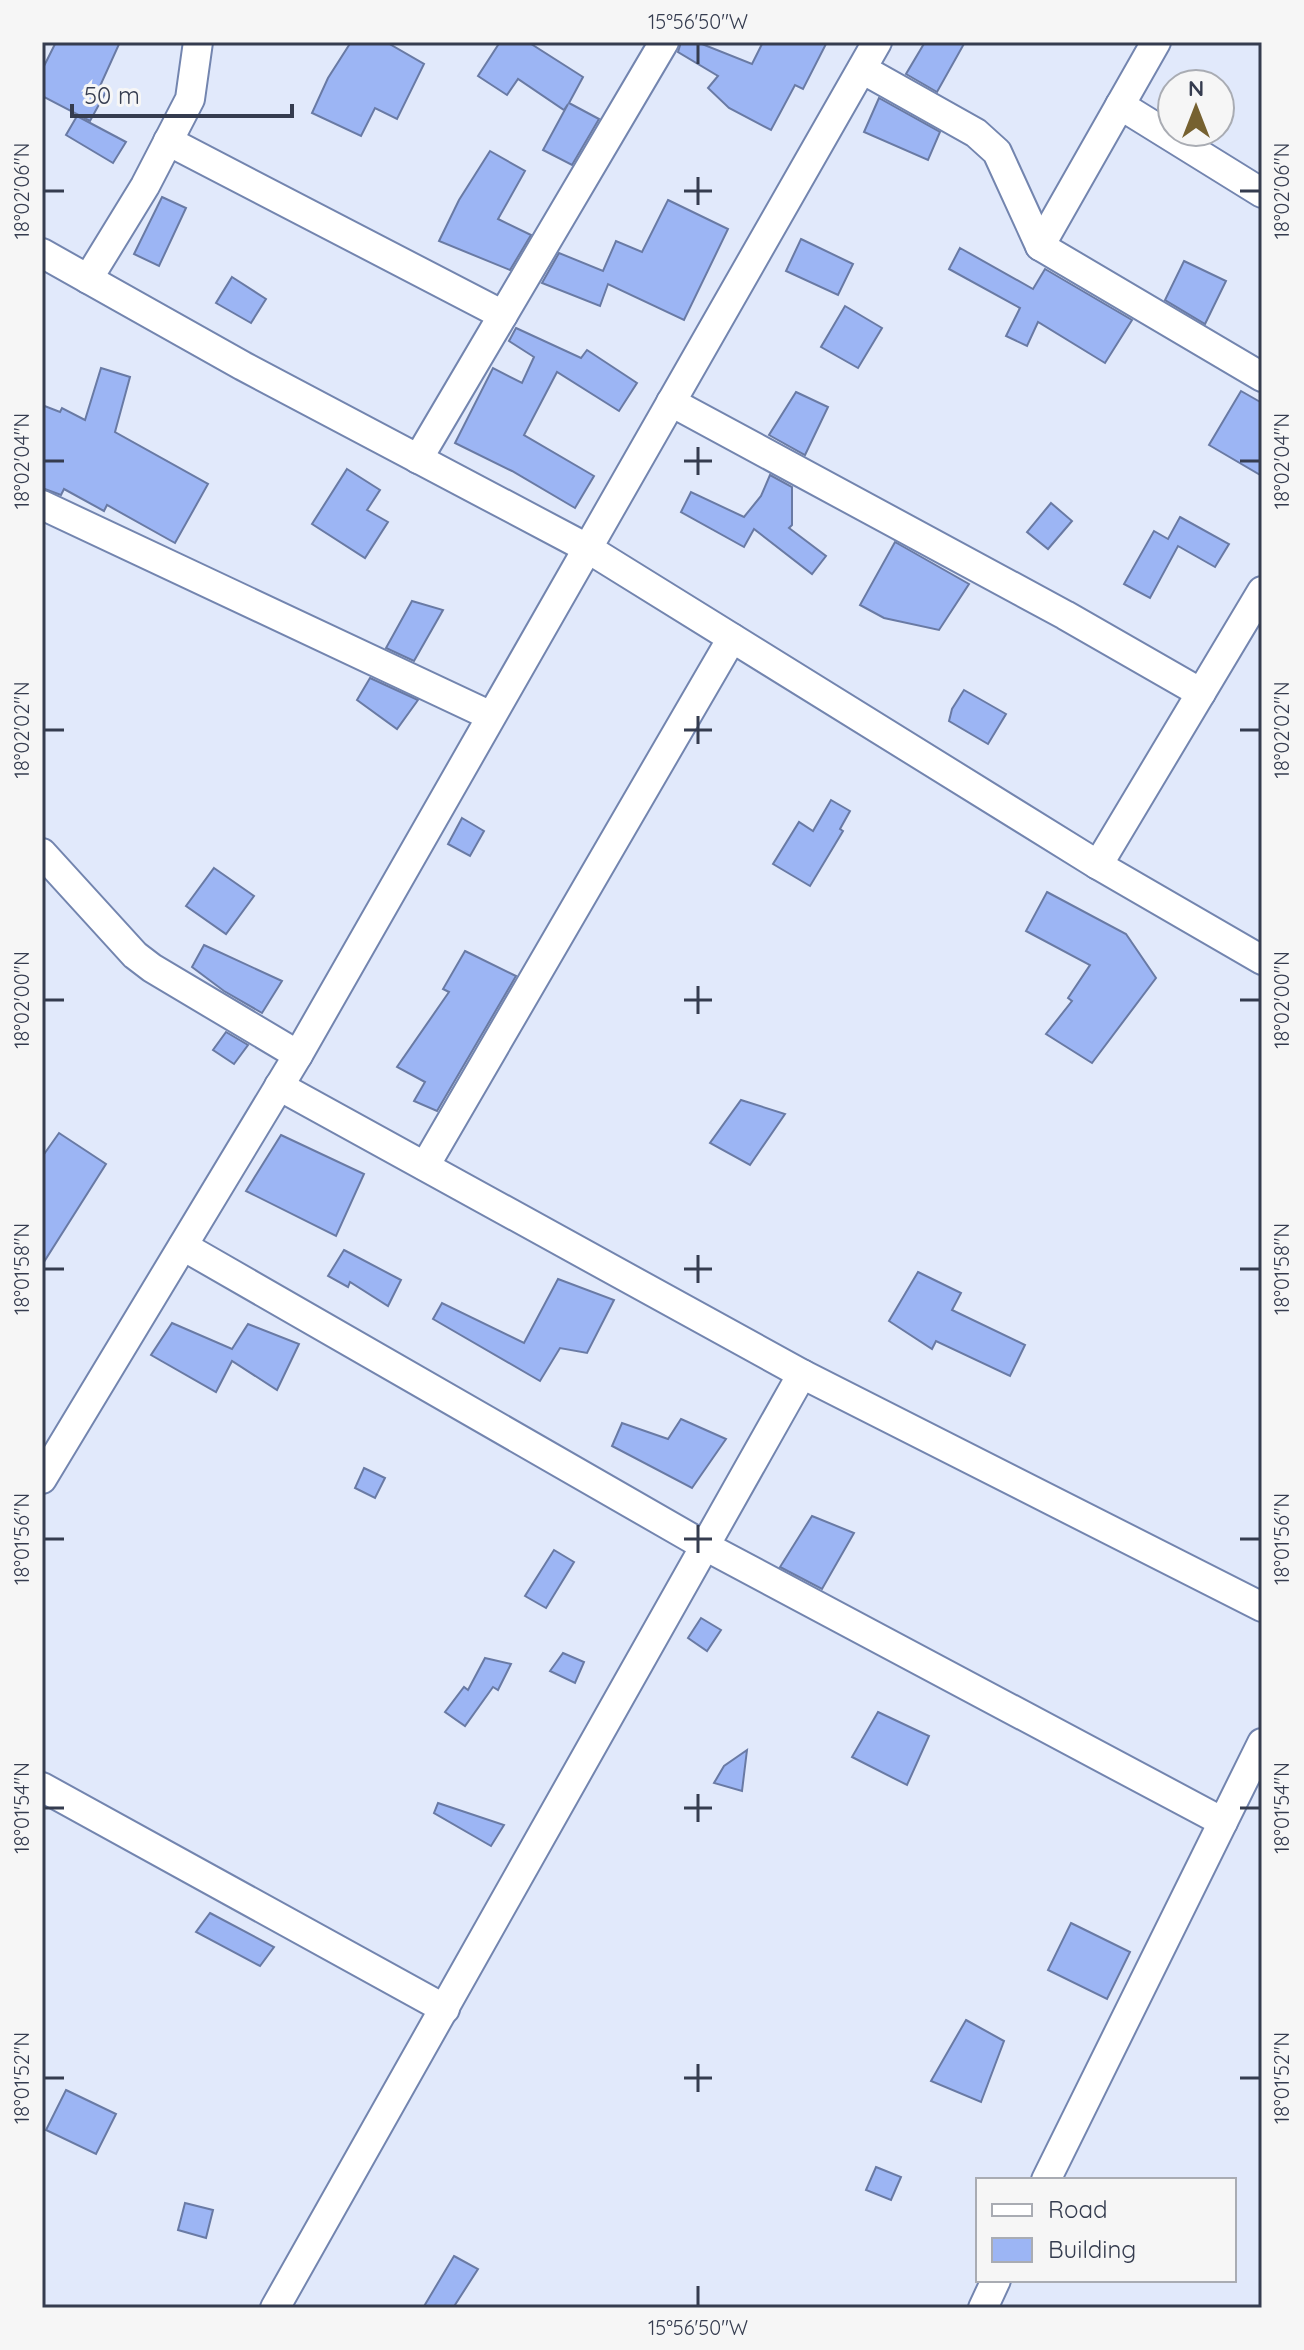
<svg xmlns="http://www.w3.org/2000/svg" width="1304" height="2350" font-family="Quicksand,sans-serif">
<rect width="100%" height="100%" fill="#e1e9fb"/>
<g fill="#9cb5f4" stroke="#697aa4" stroke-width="2">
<polygon points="56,42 120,42 100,86 107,90 90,121 42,96 42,70"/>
<polygon points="351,42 386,42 424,64 397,119 375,108 361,136 312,113 328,78"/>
<polygon points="500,42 528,42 583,77 569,103 599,119 572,165 543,150 568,104 564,110 518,79 507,95 478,76"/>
<polygon points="681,42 697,42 752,64 763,42 827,42 803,89 795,85 771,130 729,108 708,88 718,76 678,52"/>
<polygon points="925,42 965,42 937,92 906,74"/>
<polygon points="879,98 940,132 928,160 864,132"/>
<polygon points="77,116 126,142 113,163 66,135"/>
<polygon points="490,151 525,171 498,219 531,235 510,270 439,241 459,200"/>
<polygon points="162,197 186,208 159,266 134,254"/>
<polygon points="668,200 728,229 684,320 608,284 600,306 542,283 559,253 603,271 616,241 642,252"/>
<polygon points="801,239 853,264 838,295 786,271"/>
<polygon points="960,248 1033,289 1045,269 1132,320 1105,363 1038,322 1027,346 1006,336 1020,308 949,269"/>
<polygon points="1184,261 1226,281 1205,324 1165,300"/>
<polygon points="232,277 266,299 251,323 216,303"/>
<polygon points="845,306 882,328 858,368 821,347"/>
<polygon points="516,328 581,358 587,350 637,383 619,411 557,372 524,435 594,476 575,508 512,471 455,443 493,368 522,383 534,357 509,341"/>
<polygon points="101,368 130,377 115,432 208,484 175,543 107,505 104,511 64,489 61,495 42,488 42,405 60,412 62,408 85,420"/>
<polygon points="1241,391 1262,403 1262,476 1209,445"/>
<polygon points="796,392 828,407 805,455 769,435"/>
<polygon points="347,469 380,490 367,510 388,522 365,558 312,524"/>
<polygon points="770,475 792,487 792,525 789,528 826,556 812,574 754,529 744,547 681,512 691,492 744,517 761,496"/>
<polygon points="1051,503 1072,521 1048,549 1027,532"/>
<polygon points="1180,517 1229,544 1215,567 1178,546 1150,598 1124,584 1154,531 1168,539"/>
<polygon points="895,542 969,584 939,630 884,618 860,605"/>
<polygon points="412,601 443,610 414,661 386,648"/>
<polygon points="370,678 418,700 397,729 357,700"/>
<polygon points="964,690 1006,714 988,744 949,721 952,709"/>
<polygon points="831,800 850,811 840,829 843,831 810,886 773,864 799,822 813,831"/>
<polygon points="462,818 484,831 470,856 448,844"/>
<polygon points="214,868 254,896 226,934 186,906"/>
<polygon points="1047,892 1126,934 1156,978 1092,1063 1046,1034 1072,1001 1068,998 1090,965 1026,931"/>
<polygon points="204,945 282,981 262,1013 224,991 192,967"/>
<polygon points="465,951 516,976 437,1111 414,1101 425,1082 397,1067 449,992 443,989"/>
<polygon points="226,1032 248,1045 234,1064 213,1050"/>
<polygon points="741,1100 785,1114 750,1165 710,1143"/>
<polygon points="59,1133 106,1164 42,1265 42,1157"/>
<polygon points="281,1135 364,1174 336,1236 246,1191"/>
<polygon points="344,1250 401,1280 388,1306 350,1282 348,1287 328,1276"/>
<polygon points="918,1272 961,1293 952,1310 1025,1345 1010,1376 936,1341 932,1349 889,1321"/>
<polygon points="558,1279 614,1300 587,1353 560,1348 540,1381 433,1319 442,1303 524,1343"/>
<polygon points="172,1323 232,1349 248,1324 299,1344 277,1390 232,1361 216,1392 151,1355"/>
<polygon points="681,1419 726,1439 692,1488 612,1446 622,1423 668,1439"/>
<polygon points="364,1468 385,1478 375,1498 355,1488"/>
<polygon points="812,1516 854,1533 822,1589 780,1567"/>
<polygon points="554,1550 574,1562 546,1608 525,1596"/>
<polygon points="701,1618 721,1630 707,1651 688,1638"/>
<polygon points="563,1653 584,1662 575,1683 550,1671"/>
<polygon points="485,1658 511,1664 498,1690 493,1687 465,1726 445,1712 464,1687 468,1690"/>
<polygon points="878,1712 929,1736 907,1785 852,1757"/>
<polygon points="747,1750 742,1791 714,1783 724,1766"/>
<polygon points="438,1803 504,1825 491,1846 434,1813"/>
<polygon points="210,1913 274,1947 260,1966 196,1932"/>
<polygon points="1071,1923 1130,1952 1107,1999 1048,1970"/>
<polygon points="966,2020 1004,2041 981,2102 931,2081"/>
<polygon points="66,2090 116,2114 96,2154 46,2130"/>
<polygon points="876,2167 901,2177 891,2200 866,2190"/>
<polygon points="185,2203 213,2210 206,2238 178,2230"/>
<polygon points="454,2256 478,2269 453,2308 423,2308"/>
</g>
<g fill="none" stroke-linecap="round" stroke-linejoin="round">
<defs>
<g id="minor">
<polyline points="862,69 976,133 997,152 1040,246 1262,377"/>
<polyline points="1120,105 1262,193"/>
<polyline points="168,141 503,315"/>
<polyline points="1040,246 1156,42"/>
<polyline points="42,253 243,366 587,548 1098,865 1262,960"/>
<polyline points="88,279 145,186 190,99 198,42"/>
<polyline points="671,402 1065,615 1201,693"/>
<polyline points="418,459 664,42"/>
<polyline points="42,505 491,716"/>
<polyline points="42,853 135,955 152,968 298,1055"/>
<polyline points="1098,865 1262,591"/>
<polyline points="425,1166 732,638"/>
<polyline points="183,1246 705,1546 1223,1822"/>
<polyline points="802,1374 1262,1607"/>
<polyline points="42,1479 298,1055 877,42"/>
<polyline points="42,1787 445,2009"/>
<polyline points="1046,2180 1262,1743"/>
<polyline points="275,2308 802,1374 279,1086"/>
<polyline points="983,2308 996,2280"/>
</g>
</defs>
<use href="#minor" stroke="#7385af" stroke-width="32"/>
<use href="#minor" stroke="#fff" stroke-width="28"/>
</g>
<path fill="none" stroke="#353c4f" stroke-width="3" d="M 698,44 L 698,64M 698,177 L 698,205M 44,191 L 64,191M 684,191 L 712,191M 1240,191 L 1260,191M 698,447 L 698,475M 44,461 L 64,461M 684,461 L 712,461M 1240,461 L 1260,461M 698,716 L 698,744M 44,730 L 64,730M 684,730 L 712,730M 1240,730 L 1260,730M 698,986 L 698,1014M 44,1000 L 64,1000M 684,1000 L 712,1000M 1240,1000 L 1260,1000M 698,1255 L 698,1283M 44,1269 L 64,1269M 684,1269 L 712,1269M 1240,1269 L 1260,1269M 698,1525 L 698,1553M 44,1539 L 64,1539M 684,1539 L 712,1539M 1240,1539 L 1260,1539M 698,1794 L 698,1822M 44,1808 L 64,1808M 684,1808 L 712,1808M 1240,1808 L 1260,1808M 698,2064 L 698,2092M 44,2078 L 64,2078M 684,2078 L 712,2078M 1240,2078 L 1260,2078M 698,2286 L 698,2306"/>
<rect width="1304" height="2350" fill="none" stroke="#f6f6f6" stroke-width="88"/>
<rect x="976" y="2178" width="260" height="104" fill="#f6f6f6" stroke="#a9acb3" stroke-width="2"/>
<rect x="992" y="2204" width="40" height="12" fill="#ffffff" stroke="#a9acb3" stroke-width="2"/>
<text x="1048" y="2218" font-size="24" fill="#353c4f">Road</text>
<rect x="992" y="2238" width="40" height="24" fill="#9cb5f4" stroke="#a9acb3" stroke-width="2"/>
<text x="1048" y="2258" font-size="24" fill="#353c4f">Building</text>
<g transform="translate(1196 108)"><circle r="38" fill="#f6f6f6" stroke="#a9acb3" stroke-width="2"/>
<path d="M0-6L14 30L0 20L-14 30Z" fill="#766130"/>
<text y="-12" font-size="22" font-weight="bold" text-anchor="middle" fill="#353c4f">N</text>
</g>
<path d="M72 104v12h220v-12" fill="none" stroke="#353c4f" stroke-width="4"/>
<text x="84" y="104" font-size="24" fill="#353c4f" stroke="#f6f6f6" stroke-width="6" paint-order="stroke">50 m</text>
<rect x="44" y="44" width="1216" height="2262" fill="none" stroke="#353c4f" stroke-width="3"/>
<g font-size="20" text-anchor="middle" fill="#353c4f">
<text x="698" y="29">15°56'50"W</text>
<text transform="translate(22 191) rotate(-90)" y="7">18°02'06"N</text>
<text transform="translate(1282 191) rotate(-90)" y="7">18°02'06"N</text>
<text transform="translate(22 461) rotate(-90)" y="7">18°02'04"N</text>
<text transform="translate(1282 461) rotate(-90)" y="7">18°02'04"N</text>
<text transform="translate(22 730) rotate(-90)" y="7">18°02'02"N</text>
<text transform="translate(1282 730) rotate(-90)" y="7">18°02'02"N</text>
<text transform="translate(22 1000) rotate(-90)" y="7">18°02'00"N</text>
<text transform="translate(1282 1000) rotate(-90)" y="7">18°02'00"N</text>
<text transform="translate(22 1269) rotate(-90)" y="7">18°01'58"N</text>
<text transform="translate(1282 1269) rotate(-90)" y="7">18°01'58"N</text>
<text transform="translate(22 1539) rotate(-90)" y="7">18°01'56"N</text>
<text transform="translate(1282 1539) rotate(-90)" y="7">18°01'56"N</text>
<text transform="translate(22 1808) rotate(-90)" y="7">18°01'54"N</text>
<text transform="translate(1282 1808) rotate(-90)" y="7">18°01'54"N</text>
<text transform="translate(22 2078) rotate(-90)" y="7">18°01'52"N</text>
<text transform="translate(1282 2078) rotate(-90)" y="7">18°01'52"N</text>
<text x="698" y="2335">15°56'50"W</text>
</g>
</svg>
